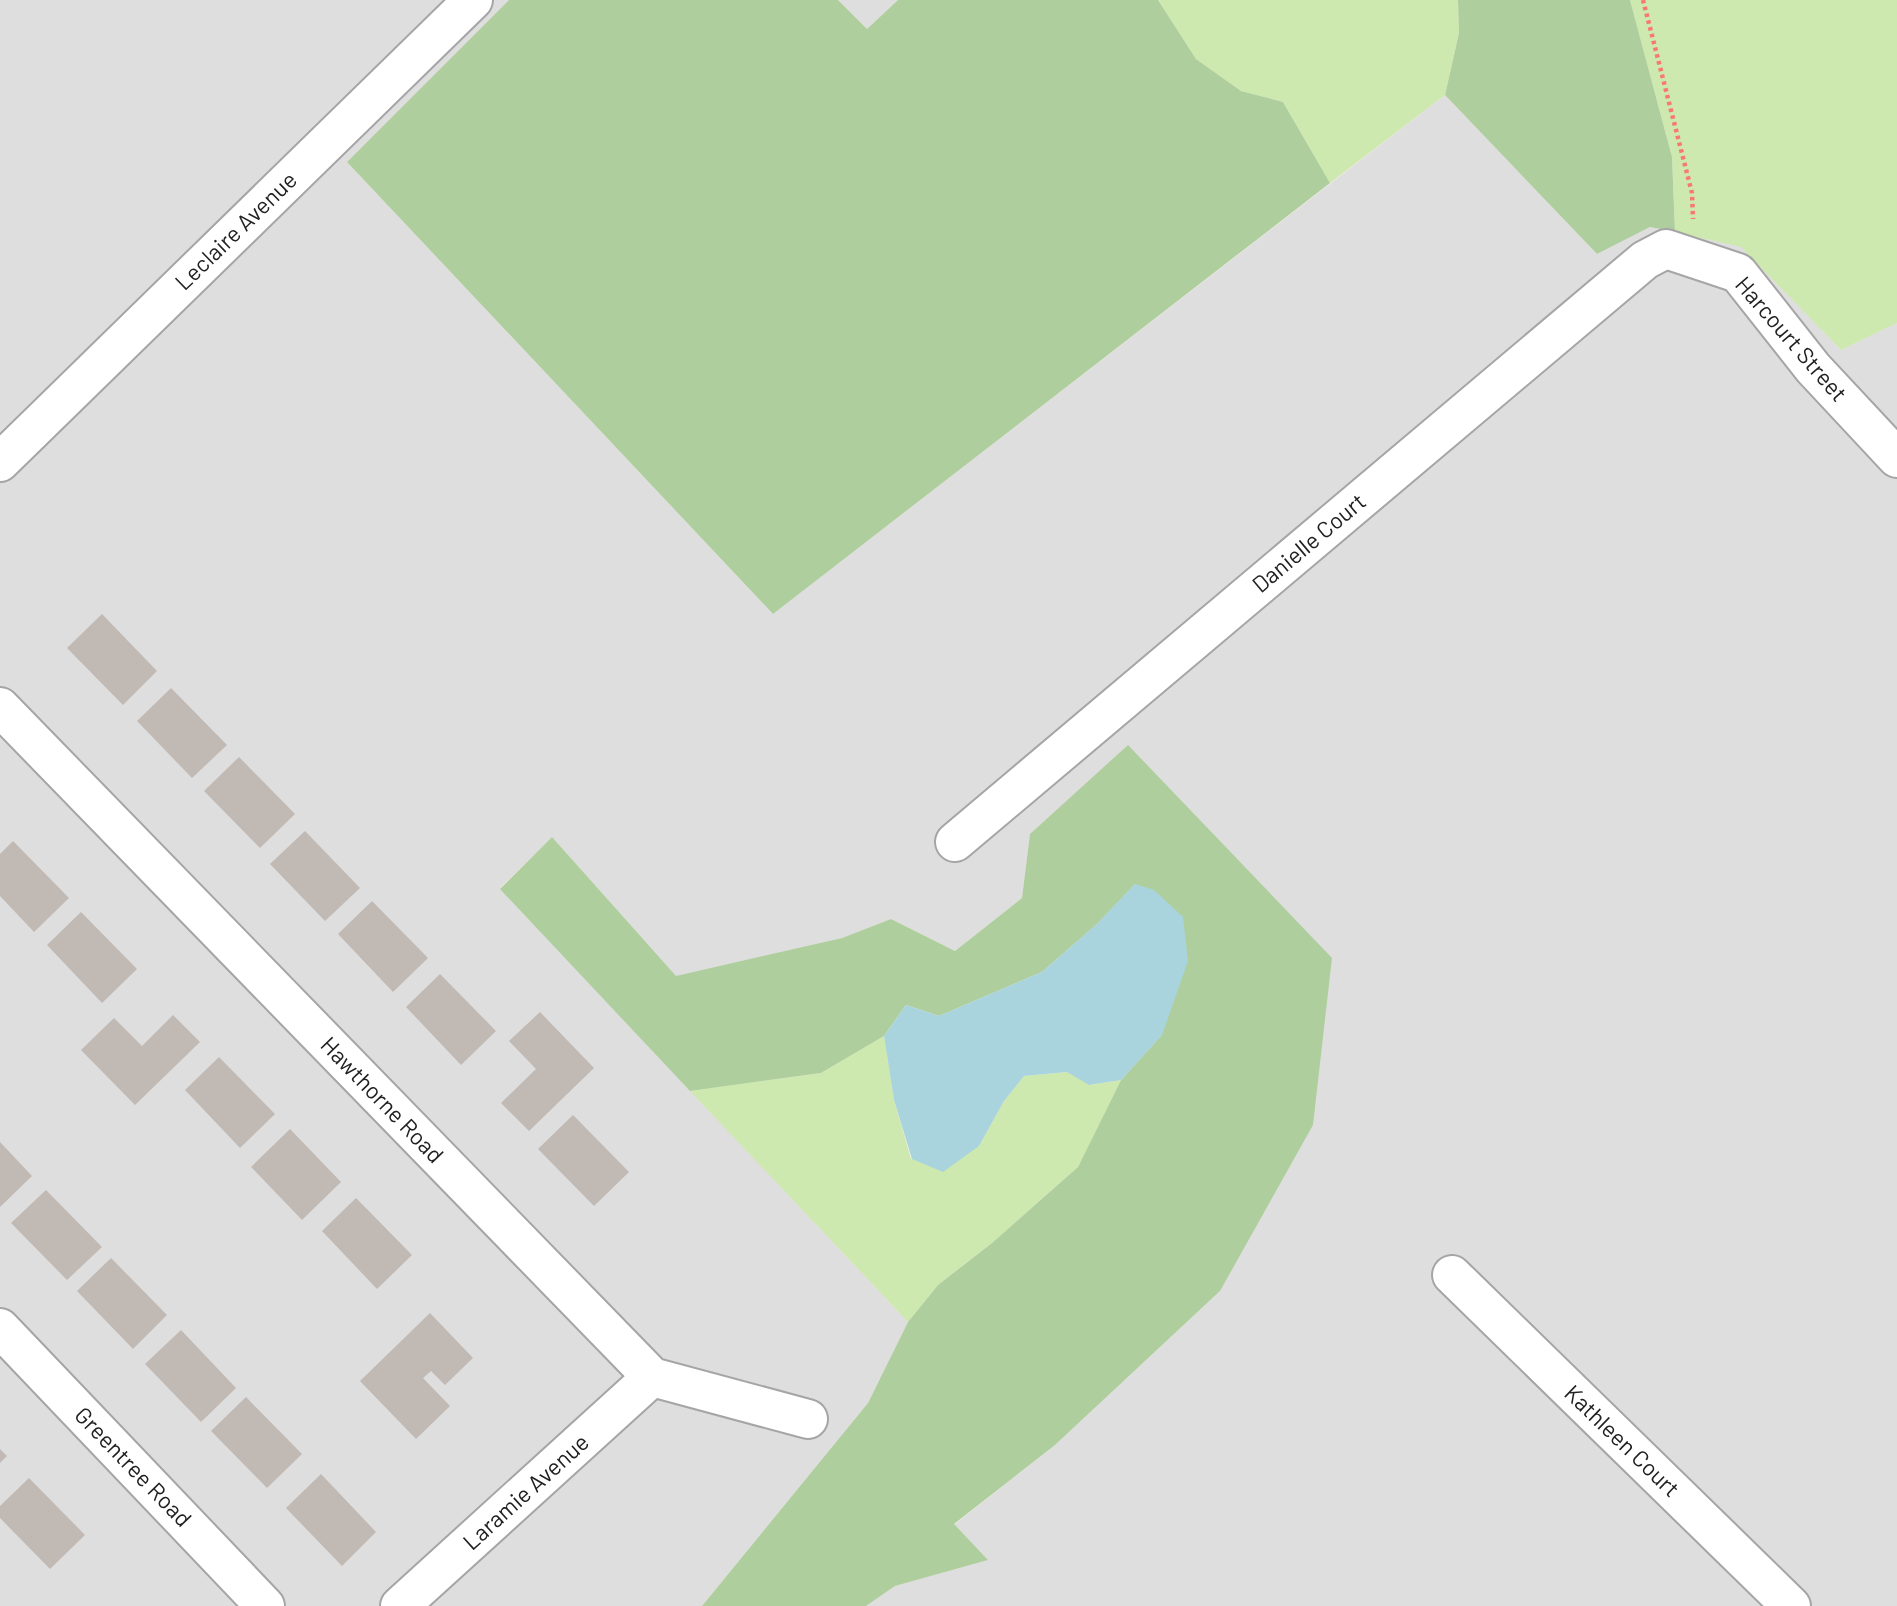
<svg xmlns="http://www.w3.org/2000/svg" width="1897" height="1606" font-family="Barlow,sans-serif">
<rect width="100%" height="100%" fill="#f1ede7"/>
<g fill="#dfdede">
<polygon points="0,0 509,0 347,162 773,614 1445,95 1597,254 1650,227 1741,246 1841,350 1897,323 1897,1606 866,1606 895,1586 988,1560 954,1525 1055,1445 1220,1291 1030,834 1022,898 955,951 891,919 842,938 676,977 552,837 500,888 908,1322 868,1403 702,1606 0,1606"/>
<polygon points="838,0 898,0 867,29"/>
</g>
<g fill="#cee9af">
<polygon points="1158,0 1458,0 1459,33 1445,95 1330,183 1283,102 1241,91 1196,59"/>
<polygon points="1630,0 1897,0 1897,323 1841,350 1741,247 1675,232 1672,157"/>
<polygon points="884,1036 894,1100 911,1159 979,1146 1004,1101 1024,1076 1068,1072 1090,1085 1121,1080 1078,1167 992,1243 938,1285 908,1322 690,1091 821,1073"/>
</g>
<g fill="#aecf9d">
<polygon points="509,0 838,0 867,29 898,0 1158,0 1196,59 1241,91 1283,102 1330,183 773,614 347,162"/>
<polygon points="1458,0 1630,0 1672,157 1675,232 1650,227 1597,254 1445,95 1459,33"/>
<polygon points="1128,745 1332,958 1313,1125 1220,1291 1055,1445 954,1524 988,1560 895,1586 866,1606 702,1606 868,1403 908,1322 938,1285 992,1243 1078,1167 1121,1080 1162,1035 1135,884 1098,923 1042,972 939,1016 906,1005 884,1036 821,1073 690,1091 500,889 552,837 676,976 842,938 891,919 955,951 1022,898 1030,834"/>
</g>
<polygon fill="#a9d4dd" points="1135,884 1154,890 1183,917 1188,961 1162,1035 1121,1080 1089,1085 1067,1072 1024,1076 1004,1101 979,1146 943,1172 912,1159 894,1100 884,1036 906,1005 939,1016 1042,972 1098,923"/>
<g fill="#c1b9b4">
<polygon points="102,614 157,671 123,705 67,648"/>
<polygon points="171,688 227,745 192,778 137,721"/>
<polygon points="239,757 295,814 260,848 204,791"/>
<polygon points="305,831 360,888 325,921 270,864"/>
<polygon points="13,841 69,898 34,932 0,896 0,854"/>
<polygon points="372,901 428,958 393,992 338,934"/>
<polygon points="81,912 137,969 102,1003 47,945"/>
<polygon points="440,974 496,1031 461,1065 406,1007"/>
<polygon points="540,1012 594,1068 529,1131 501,1103 536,1069 509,1041"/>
<polygon points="173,1015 200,1042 135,1105 81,1050 114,1018 142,1046"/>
<polygon points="219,1057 275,1114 240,1148 185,1090"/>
<polygon points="573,1115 629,1172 594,1206 538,1149"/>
<polygon points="290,1129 341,1182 302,1220 251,1167"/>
<polygon points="0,1142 32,1176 0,1207"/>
<polygon points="46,1190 102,1247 67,1280 11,1223"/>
<polygon points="356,1198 412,1255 377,1289 322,1231"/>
<polygon points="111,1258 167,1315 133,1349 77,1291"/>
<polygon points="430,1313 473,1358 445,1385 431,1371 423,1378 450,1406 416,1439 360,1381"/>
<polygon points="181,1330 236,1388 201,1422 145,1364"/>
<polygon points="246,1397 302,1454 267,1488 211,1431"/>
<polygon points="0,1449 7,1456 0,1463"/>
<polygon points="321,1474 376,1532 342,1566 286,1508"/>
<polygon points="29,1478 85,1535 50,1569 0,1518 0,1506"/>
</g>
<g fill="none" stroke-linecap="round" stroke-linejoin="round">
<defs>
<g id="minor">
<polyline points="0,462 473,0"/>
<polyline points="0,707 652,1377 808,1419"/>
<polyline points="955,842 1645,260 1666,249 1738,273 1813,368 1897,458"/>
<polyline points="1452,1275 1791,1606"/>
<polyline points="0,1328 265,1606"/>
<polyline points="400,1606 652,1377"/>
</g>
</defs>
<use href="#minor" stroke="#a5a5a5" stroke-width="42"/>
<polyline stroke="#f77972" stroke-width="4.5" stroke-dasharray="3.5 3.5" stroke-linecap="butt" points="1643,0 1692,193 1693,219"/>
<use href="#minor" stroke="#fff" stroke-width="38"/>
</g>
<g text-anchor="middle" stroke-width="5" stroke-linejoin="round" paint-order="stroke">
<g font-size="23" fill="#212121" stroke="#fff">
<text transform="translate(236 231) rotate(-44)" y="8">Leclaire Avenue</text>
<text transform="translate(1791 339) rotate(49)" y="8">Harcourt Street</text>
<text transform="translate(1309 543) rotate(-40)" y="8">Danielle Court</text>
<text transform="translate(382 1100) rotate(46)" y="8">Hawthorne Road</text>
<text transform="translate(1622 1441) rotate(44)" y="8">Kathleen Court</text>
<text transform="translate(133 1467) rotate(46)" y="8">Greentree Road</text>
<text transform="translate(526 1492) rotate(-42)" y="8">Laramie Avenue</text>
</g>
</g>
</svg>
